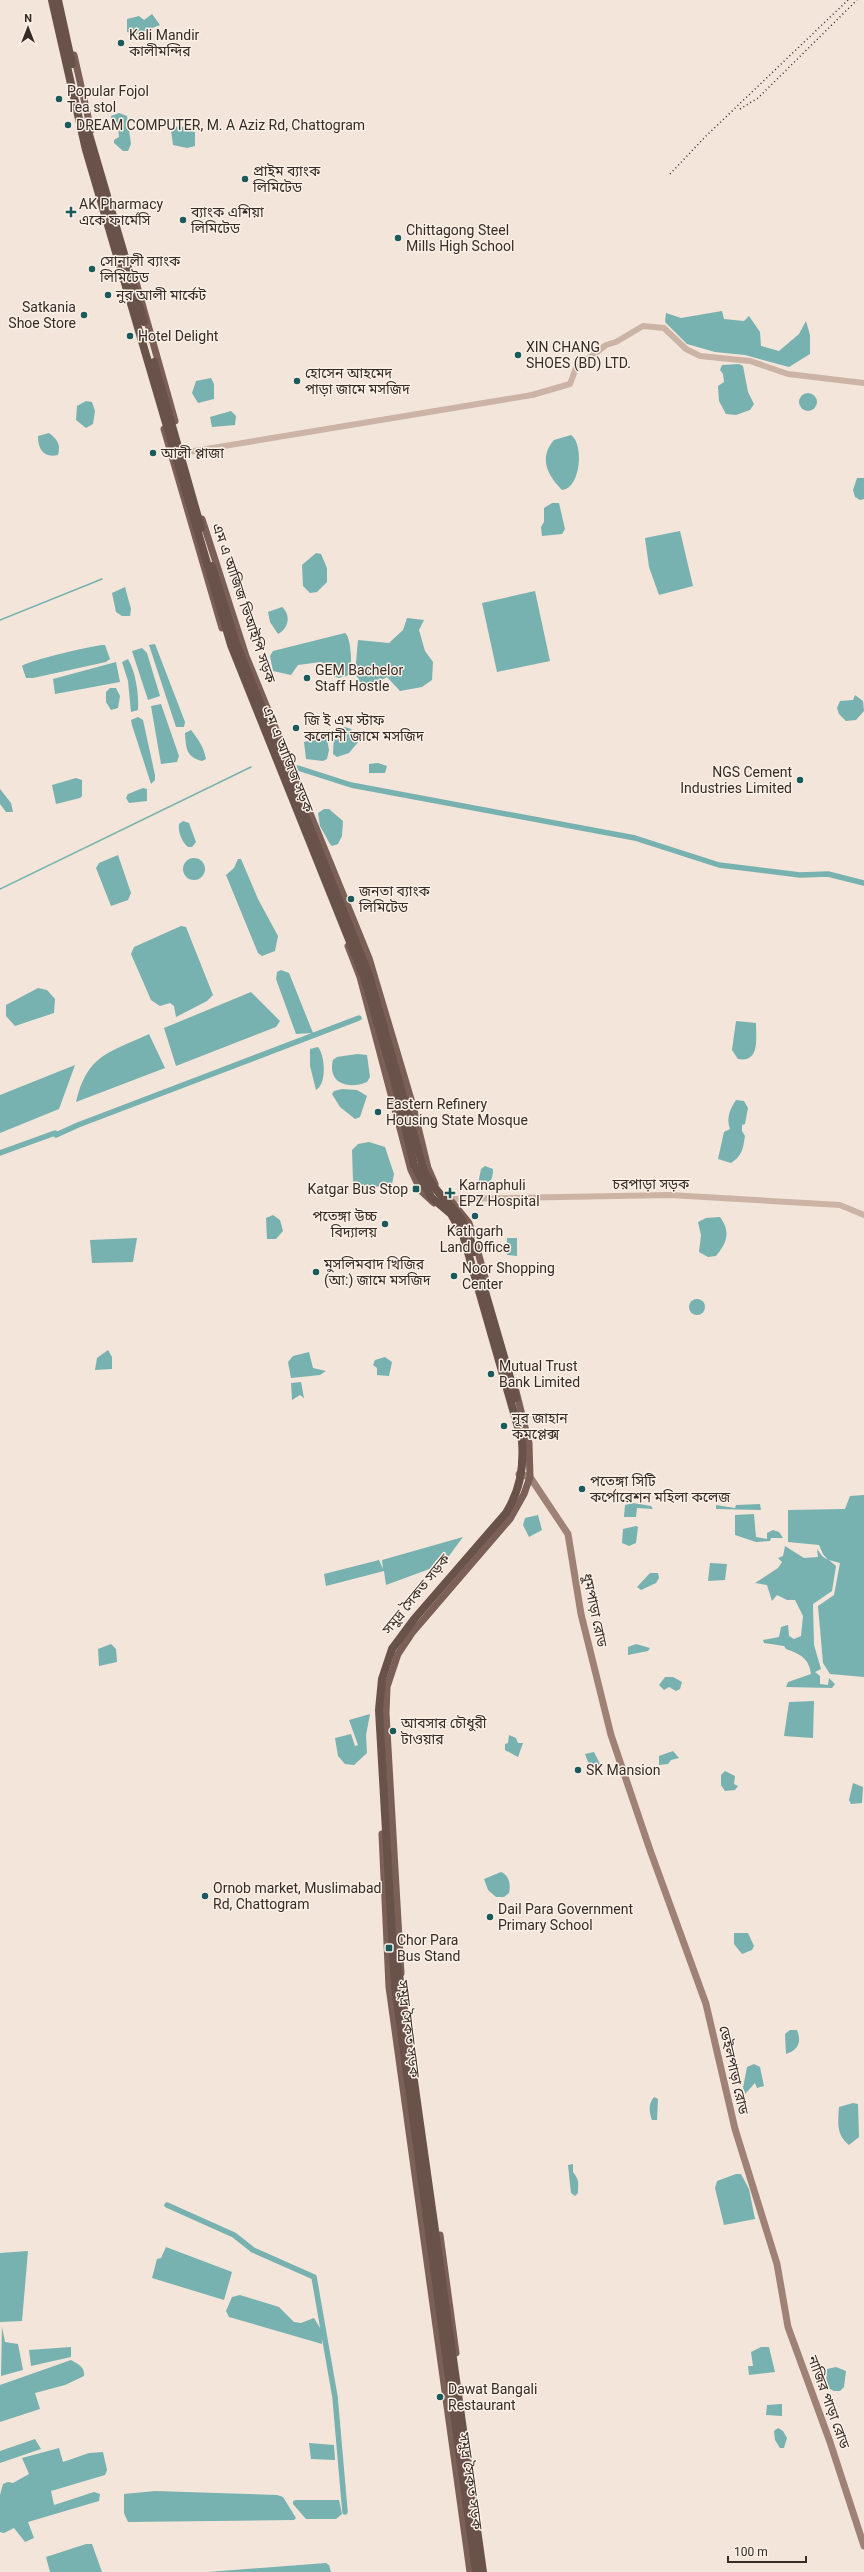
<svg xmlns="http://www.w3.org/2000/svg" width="864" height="2572" font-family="Roboto,'Noto Sans Bengali',sans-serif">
<rect width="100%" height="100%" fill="#f3e5da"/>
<g fill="#77b1b0">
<polygon points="152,14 160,25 136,34 127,32 127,19 139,16 144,20"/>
<polygon points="119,113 127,116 131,144 128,151 123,151 114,143 114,140 119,137 118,128 111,126 111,116"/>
<polygon points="181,126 195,132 195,146 187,148 173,145 171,130 174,127"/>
<polygon points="722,311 724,319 744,321 749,316 760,332 761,346 779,351 799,334 806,321 810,335 810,354 789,367 745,355 715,352 687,344 665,322 666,313 681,318"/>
<polygon points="739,364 743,366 748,392 754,404 750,410 736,415 726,414 719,401 718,386 724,382 723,374 720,370 722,365"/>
<polygon points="211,378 214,384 214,399 198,403 192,393 196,381"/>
<circle cx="808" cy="402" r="9"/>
<polygon points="86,401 92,402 95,411 93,424 86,428 76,420 77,406"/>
<polygon points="231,411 236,416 235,425 212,427 210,417"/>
<path d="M 49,433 C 57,439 61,444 58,455 C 44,458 38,450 38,436 Z"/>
<path d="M 571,435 C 584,444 581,488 562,490 C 548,476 538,458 554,440 Z"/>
<polygon points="857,478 864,478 864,499 860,500 855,497 853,490"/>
<polygon points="552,503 559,503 565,529 562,534 542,536 541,527 544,522 544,508"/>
<polygon points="680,531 693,586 659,595 649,567 645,538"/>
<polygon points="316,553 321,554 327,568 327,582 317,592 310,593 303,586 302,565"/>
<polygon points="125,587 131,609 130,616 122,616 116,612 112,593"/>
<polygon points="535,591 550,661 497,672 482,603"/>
<path d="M 282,607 C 291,615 289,628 278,634 L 270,622 L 268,612 Z"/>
<polygon points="407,618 424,620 419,630 425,651 433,662 432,680 422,687 400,691 387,677 364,689 355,673 358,640 389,643 403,630"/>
<path d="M 345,633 C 351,636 353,669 349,675 L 339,678 L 333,676 L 326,664 L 321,662 L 298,665 L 291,675 L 273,671 L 270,656 L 273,651 Z"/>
<polygon points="155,644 185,722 184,727 176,727 149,645"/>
<path d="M 102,645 L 105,645 L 110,659 L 106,662 L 33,678 L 26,678 L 22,666 C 27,661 91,646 102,645 Z"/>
<polygon points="142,648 147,653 160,696 148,700 132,651"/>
<path d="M 128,659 C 136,673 139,695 138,710 L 131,712 L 128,681 L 122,662 Z"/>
<polygon points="116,662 120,682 55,694 53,679"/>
<polygon points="110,688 116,688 120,696 118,708 111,710 106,702 106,692"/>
<polygon points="855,695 863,701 864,711 856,720 846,721 839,714 837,708 840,701 853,700"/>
<polygon points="161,704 179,756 177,762 161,764 151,706"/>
<polygon points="138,717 143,720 155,775 155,780 151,784 132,725 131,720"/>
<polygon points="345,727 351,729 359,741 349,753 337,757 333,754 334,733 337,729"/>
<path d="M 191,730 C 198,739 204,747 206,759 L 202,761 C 186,757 186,748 185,733 Z"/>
<polygon points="319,737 327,739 329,750 327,759 323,761 306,759 304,742 317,739"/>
<polygon points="378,763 387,766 385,773 369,773 369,764"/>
<polygon points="76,778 82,780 82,796 80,798 56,804 52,785"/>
<polygon points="143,788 147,789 147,801 129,803 126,798 128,794"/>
<polygon points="0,789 11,803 13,812 6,812 0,804"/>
<polygon points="324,809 329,809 343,821 342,836 338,844 332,846 330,844 320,826 318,813"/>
<path d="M 183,821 L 189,823 L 196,842 L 192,847 L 188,847 C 182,842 178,833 179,824 Z"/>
<polygon points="118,855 131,893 128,900 111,906 96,868 99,863"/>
<circle cx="194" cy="869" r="11"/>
<polygon points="238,859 241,859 258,899 278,936 275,951 262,956 258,953 226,875 234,868"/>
<polygon points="181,926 186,927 213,995 207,1001 176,1017 174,1006 170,1003 160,1006 151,1000 131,954 134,947"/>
<polygon points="281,970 289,973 313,1033 296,1034 276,979 277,972"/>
<polygon points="38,988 47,990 55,999 54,1013 15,1026 6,1016 6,1005"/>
<polygon points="251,992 280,1021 276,1027 176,1066 164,1028"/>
<path d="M 736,1021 L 756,1023 C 756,1039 760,1063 738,1059 L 732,1050 Z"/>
<path d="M 149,1034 L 165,1068 L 76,1102 C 87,1055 108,1053 149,1034 Z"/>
<path d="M 318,1047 C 325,1055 327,1084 316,1090 L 310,1066 L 310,1049 Z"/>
<path d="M 357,1054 L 367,1055 L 370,1077 L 367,1082 C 348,1090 327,1083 333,1060 L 337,1057 Z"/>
<polygon points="75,1065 59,1109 0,1133 0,1095"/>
<polygon points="342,1089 357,1090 367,1096 360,1117 355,1119 340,1107 332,1094 334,1091"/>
<path d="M 736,1100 L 744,1101 L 748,1108 L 745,1124 L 742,1125 L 742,1131 L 745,1136 C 743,1149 742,1156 731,1163 L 718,1159 L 724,1132 L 730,1129 C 726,1118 730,1109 736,1100 Z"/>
<path d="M 369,1142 L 385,1147 L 394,1174 L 392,1184 C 379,1188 365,1188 353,1182 L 352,1150 L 358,1144 Z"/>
<path d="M 485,1166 L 493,1169 C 493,1181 490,1182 481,1188 L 478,1184 L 481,1169 Z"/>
<polygon points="273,1215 280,1220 283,1231 276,1239 267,1239 266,1218"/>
<path d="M 720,1217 C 731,1232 727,1243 716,1256 L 708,1257 L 699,1252 L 701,1235 L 698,1222 L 706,1218 Z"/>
<polygon points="137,1238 133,1262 92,1263 90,1240"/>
<polygon points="507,1238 517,1238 517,1256 507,1255"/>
<circle cx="697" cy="1307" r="8"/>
<polygon points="108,1350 112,1357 112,1369 95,1370 97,1358"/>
<polygon points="309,1352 313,1368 326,1371 320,1375 291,1378 288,1362 293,1356"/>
<polygon points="385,1357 392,1362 389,1376 377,1375 377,1368 373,1365 375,1360"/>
<polygon points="301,1382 304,1398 300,1395 292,1400 291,1383"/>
<path d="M 864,1495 L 864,1677 L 830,1674 L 823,1663 L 818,1606 L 834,1595 L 840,1563 L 829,1560 L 836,1566 L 832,1591 L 813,1604 L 814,1645 L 821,1669 L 815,1672 L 820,1676 L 820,1684 L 828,1685 L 829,1678 L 835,1684 L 832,1688 L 786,1687 L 788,1682 L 811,1674 C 809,1658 800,1654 786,1649 L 784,1646 L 764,1643 L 763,1640 L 779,1637 L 781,1627 L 788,1625 L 789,1636 L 794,1639 L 801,1636 L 803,1616 L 795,1600 L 787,1600 L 777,1595 L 772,1601 L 767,1585 L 755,1583 L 778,1568 L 782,1562 L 778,1558 L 783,1556 L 785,1546 L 804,1558 L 818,1557 L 817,1549 L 822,1556 L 828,1560 L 823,1554 L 819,1545 L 788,1542 L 788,1510 L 845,1509 L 850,1496 Z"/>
<polygon points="633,1503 651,1506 653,1509 637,1508 636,1517 624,1517 625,1505"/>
<polygon points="760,1504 761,1510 716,1509 716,1505 735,1508 736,1505"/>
<polygon points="754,1514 756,1537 767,1539 767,1533 773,1530 779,1532 783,1538 771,1538 770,1541 756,1542 735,1535 735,1515"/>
<polygon points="538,1515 542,1530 529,1537 523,1525 525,1518"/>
<polygon points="636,1526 638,1527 636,1543 629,1546 622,1543 623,1529"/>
<polygon points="463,1537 443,1564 386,1585 384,1571 326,1586 324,1574 379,1560 383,1569 382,1560"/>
<polygon points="710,1563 727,1564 725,1580 708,1581"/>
<polygon points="650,1573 658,1573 659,1578 656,1583 641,1590 637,1587"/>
<polygon points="111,1644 116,1649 117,1662 99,1666 98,1649"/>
<polygon points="636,1644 650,1648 648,1651 628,1655 628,1647"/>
<polygon points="665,1677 673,1677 682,1682 680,1689 676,1691 669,1687 664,1690 659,1685"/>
<polygon points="814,1701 813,1738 784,1736 789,1702"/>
<polygon points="370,1714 366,1735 367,1753 354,1765 345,1764 338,1756 335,1738 351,1734 355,1746 358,1745 349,1720"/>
<polygon points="509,1735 516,1738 518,1743 523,1743 518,1757 505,1750 505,1744 508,1743"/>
<polygon points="673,1751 679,1758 671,1760 668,1764 659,1765 659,1756"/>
<polygon points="594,1752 600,1764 597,1768 591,1770 585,1754"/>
<polygon points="725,1771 735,1776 734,1784 738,1786 735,1790 725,1791 721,1785 721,1775"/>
<polygon points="853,1783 863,1787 862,1803 851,1804 849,1800"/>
<path d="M 501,1872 C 509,1875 511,1885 509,1893 L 504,1897 L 496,1897 L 488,1890 L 484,1879 Z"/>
<polygon points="734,1933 748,1933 754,1946 752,1950 742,1954 734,1944"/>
<path d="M 790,2030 L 797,2030 C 802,2042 798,2050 786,2054 L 785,2034 Z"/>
<polygon points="754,2064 760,2067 764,2086 757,2088 755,2083 745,2094 743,2088 747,2067"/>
<path d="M 654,2097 L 658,2099 L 657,2120 L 652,2120 C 649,2112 648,2104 654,2097 Z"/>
<path d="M 853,2103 L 858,2104 L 859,2137 L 849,2145 C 836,2135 838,2122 839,2107 Z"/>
<path d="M 573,2164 L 573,2172 C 580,2181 578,2183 578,2193 L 575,2196 L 571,2193 L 568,2165 Z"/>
<polygon points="736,2174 741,2174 749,2189 755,2219 724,2225 715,2188 717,2181"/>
<polygon points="166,2247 232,2272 224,2300 152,2278 157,2259 161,2258"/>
<polygon points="28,2251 22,2321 0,2322 0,2253"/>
<polygon points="240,2295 279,2307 294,2322 301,2323 314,2318 322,2331 322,2344 229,2317 226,2311 232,2297"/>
<polygon points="2,2327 5,2342 18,2344 23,2370 1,2376"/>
<polygon points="71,2347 71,2357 31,2366 29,2350"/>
<polygon points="761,2347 769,2347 775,2372 749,2375 748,2366 753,2366 751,2352"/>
<path d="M 71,2360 C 78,2364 85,2367 84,2376 L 65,2385 L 35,2393 L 40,2409 L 0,2422 L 0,2385 Z"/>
<polygon points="836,2367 846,2371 844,2387 840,2391 834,2391 826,2387 827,2369"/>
<polygon points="782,2404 782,2416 766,2415 767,2405"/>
<polygon points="778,2428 783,2431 787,2438 784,2448 780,2448 775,2440 774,2431"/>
<polygon points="35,2439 41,2449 0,2463 0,2451"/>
<polygon points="309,2443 334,2445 335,2460 311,2459"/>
<polygon points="59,2448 63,2462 89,2453 103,2452 107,2470 105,2475 51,2491 54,2505 94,2492 100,2494 99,2501 28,2522 34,2538 25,2542 14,2528 4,2533 0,2532 0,2495 3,2484 8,2482 13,2483 29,2474 22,2458"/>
<polygon points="155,2491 277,2495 283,2497 296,2518 294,2520 128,2522 124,2513 124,2494"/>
<polygon points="296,2500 339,2500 342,2514 336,2519 306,2519 293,2504 293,2501"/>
<polygon points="86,2544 92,2544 102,2572 50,2572 46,2557"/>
<polygon points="326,2563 329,2565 331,2572 208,2572"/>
</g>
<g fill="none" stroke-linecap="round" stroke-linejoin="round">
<g stroke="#77b1b0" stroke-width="1.5">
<polyline points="0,620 102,579"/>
<polyline points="0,889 251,767"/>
</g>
<g stroke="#77b1b0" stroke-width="5.5">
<polyline points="298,768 351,785 635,838 719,865 800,875 828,874 864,883"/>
<polyline points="0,1153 55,1133 56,1135 78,1125 359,1018"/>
<polyline points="167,2205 234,2235 253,2250 314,2277 335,2397 345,2512"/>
</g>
<g stroke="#cbb4a5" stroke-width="6">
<polyline points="176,454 532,395 570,384 576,368 606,345 616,342 643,326 664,328 686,349 700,356 750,361 788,374 864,383"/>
<polyline points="443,1201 448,1199 670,1195 840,1205 864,1215"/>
</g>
<polyline stroke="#9f8276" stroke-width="7" points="519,1474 530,1477 568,1534 581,1614 611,1735 650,1850 706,2004 735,2129 777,2264 788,2327 830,2442 864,2546"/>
<g stroke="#7a6057" stroke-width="7">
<polyline points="74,55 91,130"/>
<polyline points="136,282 175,421"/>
<polyline points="164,429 222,628"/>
<polyline points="202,519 246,656 369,958 413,1106 428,1168 435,1184"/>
<polyline points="348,946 360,977 411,1170 421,1191 434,1203"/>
<polyline points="452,1202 469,1223 473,1235"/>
<polyline points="476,1245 486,1281"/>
<polyline points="382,1834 389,1987 470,2572"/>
<polyline points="401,1973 386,1713 387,1687 398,1654 412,1633 510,1519 524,1494 530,1477 529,1443 516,1391"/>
<polyline points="440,2235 456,2353"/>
</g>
<g stroke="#69524a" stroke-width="8">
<path d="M 52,0 L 86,150 L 231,645 L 364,977 L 395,1083 L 414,1165 L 431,1197 L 451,1214 L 463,1235 L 522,1441 C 524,1468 520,1490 506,1513 L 415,1618 L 392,1649 L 382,1679 L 379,1710 L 395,1987 L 476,2572"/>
<polyline points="58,0 72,64"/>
<polyline points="86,124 144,322"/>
<polyline points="154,362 201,528"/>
<path d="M 212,566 L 236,643 L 369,975 L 424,1171 C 433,1191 450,1202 462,1220 C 468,1230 471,1240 474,1252"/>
<polyline points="480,1274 516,1398"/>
<polyline points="398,1967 483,2572"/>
</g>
<g stroke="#372b27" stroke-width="1.5" stroke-dasharray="1 3" stroke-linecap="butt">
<polyline points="740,109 758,98 857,0"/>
<polyline points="670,174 706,136 848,0"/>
</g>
</g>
<g fill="#1a5a5a" stroke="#faf0e6" stroke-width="1.5">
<circle cx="121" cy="43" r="4"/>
<circle cx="59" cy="99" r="4"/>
<circle cx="68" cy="125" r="4"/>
<circle cx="245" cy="179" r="4"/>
<path d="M69 206h4v4h4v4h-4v4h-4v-4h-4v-4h4z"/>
<circle cx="183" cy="220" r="4"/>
<circle cx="398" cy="238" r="4"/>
<circle cx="92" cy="269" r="4"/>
<circle cx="108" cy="295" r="4"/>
<circle cx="84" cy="315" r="4"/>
<circle cx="130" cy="336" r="4"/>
<circle cx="518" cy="355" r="4"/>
<circle cx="297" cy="381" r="4"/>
<circle cx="153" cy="453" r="4"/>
<circle cx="307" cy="678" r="4"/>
<circle cx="296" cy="728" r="4"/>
<circle cx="800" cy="780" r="4"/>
<circle cx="351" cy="899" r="4"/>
<circle cx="378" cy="1112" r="4"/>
<rect x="412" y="1185" width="8" height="8" rx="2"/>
<path d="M448 1187h4v4h4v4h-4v4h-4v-4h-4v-4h4z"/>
<circle cx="475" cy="1216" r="4"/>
<circle cx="385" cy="1224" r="4"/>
<circle cx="316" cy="1272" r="4"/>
<circle cx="454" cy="1276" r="4"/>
<circle cx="491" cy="1374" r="4"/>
<circle cx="504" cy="1426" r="4"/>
<circle cx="582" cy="1489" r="4"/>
<circle cx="393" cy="1731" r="4"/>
<circle cx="578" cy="1770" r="4"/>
<circle cx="205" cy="1896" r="4"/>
<circle cx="490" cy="1917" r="4"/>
<rect x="385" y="1944" width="8" height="8" rx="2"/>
<circle cx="440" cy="2397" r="4"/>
</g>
<g text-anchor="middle" stroke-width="3" stroke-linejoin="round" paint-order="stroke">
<g font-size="14" fill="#372b27" stroke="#faf0e6" text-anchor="start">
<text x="129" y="40">Kali Mandir<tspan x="129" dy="16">কালীমন্দির</tspan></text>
<text x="67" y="96">Popular Fojol<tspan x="67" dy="16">Tea stol</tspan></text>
<text x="76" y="130">DREAM COMPUTER, M. A Aziz Rd, Chattogram</text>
<text x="253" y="176">প্রাইম ব্যাংক<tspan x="253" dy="16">লিমিটেড</tspan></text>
<text x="79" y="209">AK Pharmacy<tspan x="79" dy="16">একে ফার্মেসি</tspan></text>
<text x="191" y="217">ব্যাংক এশিয়া<tspan x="191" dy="16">লিমিটেড</tspan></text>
<text x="406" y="235">Chittagong Steel<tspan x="406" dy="16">Mills High School</tspan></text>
<text x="100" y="266">সোনালী ব্যাংক<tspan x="100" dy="16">লিমিটেড</tspan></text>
<text x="116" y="300">নুর আলী মার্কেট</text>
<text x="76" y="312" text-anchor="end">Satkania<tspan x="76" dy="16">Shoe Store</tspan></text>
<text x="138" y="341">Hotel Delight</text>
<text x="526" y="352">XIN CHANG<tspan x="526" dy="16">SHOES (BD) LTD.</tspan></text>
<text x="305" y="378">হোসেন আহমেদ<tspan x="305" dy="16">পাড়া জামে মসজিদ</tspan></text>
<text x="161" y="458">আলী প্লাজা</text>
<text x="315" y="675">GEM Bachelor<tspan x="315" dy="16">Staff Hostle</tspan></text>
<text x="304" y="725">জি ই এম স্টাফ<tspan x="304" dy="16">কলোনী জামে মসজিদ</tspan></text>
<text x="792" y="777" text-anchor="end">NGS Cement<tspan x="792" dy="16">Industries Limited</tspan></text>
<text x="359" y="896">জনতা ব্যাংক<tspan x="359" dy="16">লিমিটেড</tspan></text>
<text x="386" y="1109">Eastern Refinery<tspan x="386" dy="16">Housing State Mosque</tspan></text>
<text x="459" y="1190">Karnaphuli<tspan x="459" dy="16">EPZ Hospital</tspan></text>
<text x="408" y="1194" text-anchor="end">Katgar Bus Stop</text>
<text x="377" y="1221" text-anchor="end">পতেঙ্গা উচ্চ<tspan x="377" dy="16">বিদ্যালয়</tspan></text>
<text x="475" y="1236" text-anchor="middle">Kathgarh<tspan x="475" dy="16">Land Office</tspan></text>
<text x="324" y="1269">মুসলিমবাদ খিজির<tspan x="324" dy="16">(আ:) জামে মসজিদ</tspan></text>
<text x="462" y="1273">Noor Shopping<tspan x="462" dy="16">Center</tspan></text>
<text x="499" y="1371">Mutual Trust<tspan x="499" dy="16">Bank Limited</tspan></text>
<text x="512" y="1423">নূর জাহান<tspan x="512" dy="16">কমপ্লেক্স</tspan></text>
<text x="590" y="1486">পতেঙ্গা সিটি<tspan x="590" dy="16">কর্পোরেশন মহিলা কলেজ</tspan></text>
<text x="401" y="1728">আবসার চৌধুরী<tspan x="401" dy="16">টাওয়ার</tspan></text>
<text x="586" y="1775">SK Mansion</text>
<text x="213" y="1893">Ornob market, Muslimabad<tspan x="213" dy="16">Rd, Chattogram</tspan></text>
<text x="498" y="1914">Dail Para Government<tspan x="498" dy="16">Primary School</tspan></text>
<text x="397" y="1945">Chor Para<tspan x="397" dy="16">Bus Stand</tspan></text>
<text x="448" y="2394">Dawat Bangali<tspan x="448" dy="16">Restaurant</tspan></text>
</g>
<g font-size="14" fill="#372b27" stroke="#faf0e6">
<text transform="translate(244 603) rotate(71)" y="5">এম এ আজিজ ভিআইপি সড়ক</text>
<text transform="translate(288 759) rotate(68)" y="5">এম এ আজিজ সড়ক</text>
<text x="651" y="1189">চরপাড়া সড়ক</text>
<text transform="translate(416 1594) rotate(-51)" y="5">সমুদ্র সৈকত সড়ক</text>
<text transform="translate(595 1610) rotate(78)" y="5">ধুমপাড়া রোড</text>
<text transform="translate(409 2029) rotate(83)" y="5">সমুদ্র সৈকত সড়ক</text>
<text transform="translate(734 2070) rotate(77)" y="5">ডেইলপাড়া রোড</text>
<text transform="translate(829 2402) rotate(70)" y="5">নাজির পাড়া রোড</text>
<text transform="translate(471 2481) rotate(82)" y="5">সমুদ্র সৈকত সড়ক</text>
</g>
</g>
<g transform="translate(28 28)" stroke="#faf0e6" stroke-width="3" paint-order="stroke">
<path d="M0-3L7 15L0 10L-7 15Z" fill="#372b27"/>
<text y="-6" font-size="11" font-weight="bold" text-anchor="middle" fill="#372b27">N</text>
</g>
<path d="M728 2556v6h78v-6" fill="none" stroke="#372b27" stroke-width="2"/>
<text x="734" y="2556" font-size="12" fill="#372b27" stroke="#faf0e6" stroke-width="3" paint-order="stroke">100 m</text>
</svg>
